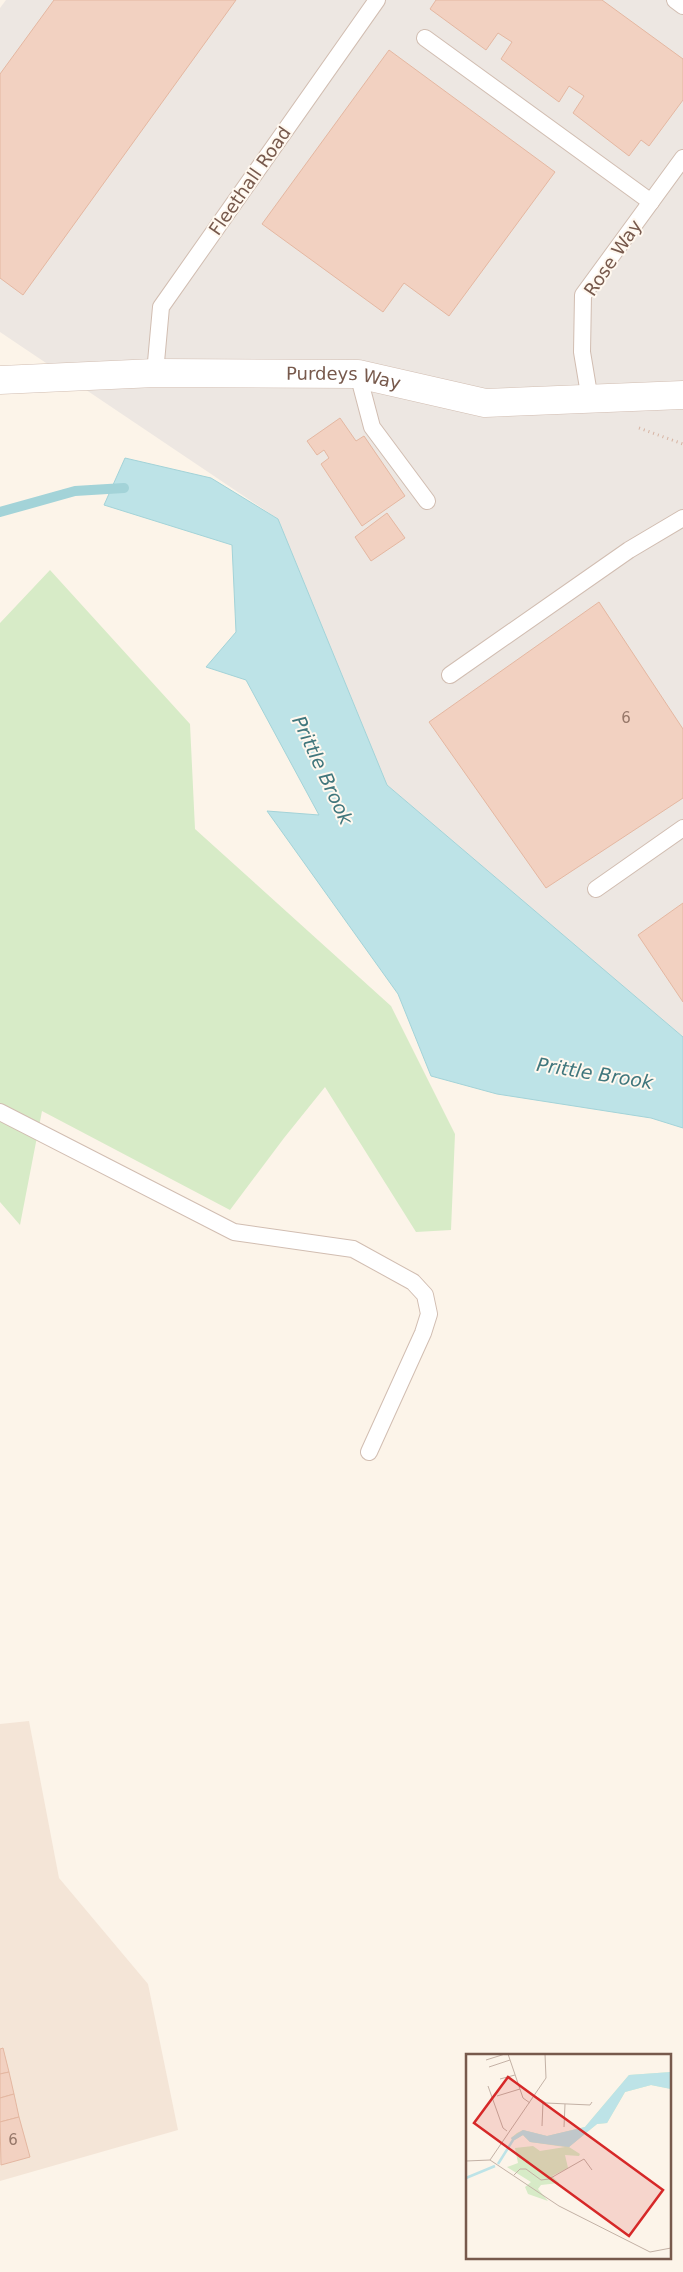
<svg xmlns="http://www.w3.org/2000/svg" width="683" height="2272" font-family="'DejaVu Sans',sans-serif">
<rect width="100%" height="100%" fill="#fcf4e9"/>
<polygon fill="#f4e5d7" points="29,1721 59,1878 148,1984 178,2130 0,2181 0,1724"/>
<polygon fill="#ede7e2" points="6,0 683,0 683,1037 387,785 278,519 0,332 0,8"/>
<polygon fill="#d7ebc7" points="50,570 190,724 195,829 391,1006 455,1134 451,1230 416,1232 325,1087 284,1138 230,1210 42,1111 20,1225 0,1202 0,623"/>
<polygon fill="#bde3e7" stroke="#a3d3d8" points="125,458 211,478 278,519 387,785 683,1037 683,1128 651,1118 497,1094 431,1076 398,994 267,811 319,815 246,680 206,667 236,632 232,545 104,505"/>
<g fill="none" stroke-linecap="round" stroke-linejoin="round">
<polyline stroke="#a3d3d8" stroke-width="10" points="0,512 75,491 124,488"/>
</g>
<g fill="#f2d1c1" stroke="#e4b7a1">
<polygon points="54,0 236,0 23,295 0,278 0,74"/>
<polygon points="436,0 602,0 683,59 683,100 649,146 641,140 629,156 573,113 584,96 569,86 559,102 501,59 512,42 498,33 486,50 430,9"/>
<polygon points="389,50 555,172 449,316 404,283 383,312 262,224"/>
<polygon points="340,418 356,441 364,436 405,496 362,526 321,464 329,458 324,450 317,455 307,441"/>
<polygon points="387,513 405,538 371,561 355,537"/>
<polygon points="599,602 683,729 683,798 546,888 429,722"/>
<polygon points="683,903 683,1002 638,935"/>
<polygon points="3,2048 9,2072 0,2074 0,2049"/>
<polygon points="9,2072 14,2094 0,2098 0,2074"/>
<polygon points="14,2094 19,2117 0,2122 0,2098"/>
<polygon points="19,2117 30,2157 1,2165 0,2122"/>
</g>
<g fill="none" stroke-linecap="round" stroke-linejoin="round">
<defs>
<g id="service">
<polyline points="675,0 683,6"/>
<polyline points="425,38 651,202"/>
<polyline points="155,373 161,307 377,0"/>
<polyline points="358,374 372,427 427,501"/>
<polyline points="590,400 582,352 583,295 683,158"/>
<polyline points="450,675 629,550 683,518"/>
<polyline points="596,889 683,828"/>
<polyline points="0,1112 234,1232 353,1249 413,1282 425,1295 429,1314 423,1333 369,1452"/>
</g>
<g id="minor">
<path id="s1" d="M 0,380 L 155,373 L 358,374 L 485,403 L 683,395"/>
</g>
</defs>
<use href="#service" stroke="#d1bdb1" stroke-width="18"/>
<use href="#minor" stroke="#d1bdb1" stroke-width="29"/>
<polyline stroke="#d7b4a3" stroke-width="3" stroke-dasharray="1 4" stroke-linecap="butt" points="639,428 683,444"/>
<use href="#service" stroke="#fff" stroke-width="16"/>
<use href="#minor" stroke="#fff" stroke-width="28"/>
</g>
<g text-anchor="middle" stroke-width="4" stroke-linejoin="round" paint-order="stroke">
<g font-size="15" fill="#967769">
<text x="626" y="723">6</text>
<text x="13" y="2145">6</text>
</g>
<g font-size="18" fill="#77594c" stroke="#fff8ef">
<text transform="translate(250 181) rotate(-55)" y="6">Fleethall Road</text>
<text transform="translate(613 258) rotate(-56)" y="6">Rose Way</text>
<text dy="6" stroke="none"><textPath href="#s1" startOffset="344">Purdeys Way</textPath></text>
</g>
<g font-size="19" font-style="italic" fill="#40767c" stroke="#fff8ef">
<text transform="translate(323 770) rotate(65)" y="7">Prittle Brook</text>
<text transform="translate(595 1073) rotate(9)" y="7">Prittle Brook</text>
</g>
</g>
<g transform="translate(466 2054)">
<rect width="205" height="205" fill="#fcf4e9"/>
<path d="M 205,18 L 205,35 L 185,31 L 159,38 L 141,69 L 131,70 L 103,93 L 114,100 L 113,102 L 99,101 L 102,114 L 86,122 L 93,129 L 75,131 L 72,135 L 82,147 L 62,140 L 59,133 L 65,128 L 41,113 L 52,109 L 49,94 L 67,92 L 74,97 L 99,93 L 64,88 L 57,81 L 47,87 L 45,84 L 51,79 L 57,76 L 81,82 L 119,73 L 163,21 Z" fill="#d7ebc7"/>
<path d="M 205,18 L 205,35 L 185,31 L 159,38 L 141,69 L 131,70 L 103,93 L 64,88 L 57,81 L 47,87 L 45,84 L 57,76 L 81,82 L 119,73 L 163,21 Z" fill="#bde3e7"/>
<path fill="none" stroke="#bde3e7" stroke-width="2.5" d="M 32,110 L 47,86M 0,124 L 29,112"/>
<path fill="none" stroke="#c3b1a5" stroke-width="1" d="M 42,0 L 57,44 L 64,49M 20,6 L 39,0M 23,13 L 44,6M 34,25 L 49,21M 22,32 L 37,74 L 41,77M 31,42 L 54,35M 69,42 L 80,49 L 124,51 L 126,48M 76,72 L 77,48M 98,73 L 99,50M 24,106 L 80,24 L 79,0M 0,107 L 24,106 L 93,152 L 184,198M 48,121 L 54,115 L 60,115 L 75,126 L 83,125 L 118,105 L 126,116M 184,198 L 205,194"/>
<path fill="#d62828" fill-opacity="0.15" stroke="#d62828" stroke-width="2.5" d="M 42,23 L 197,136 L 163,182 L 8,69 Z"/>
<rect width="205" height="205" fill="none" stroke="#77594c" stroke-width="2.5"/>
</g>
</svg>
